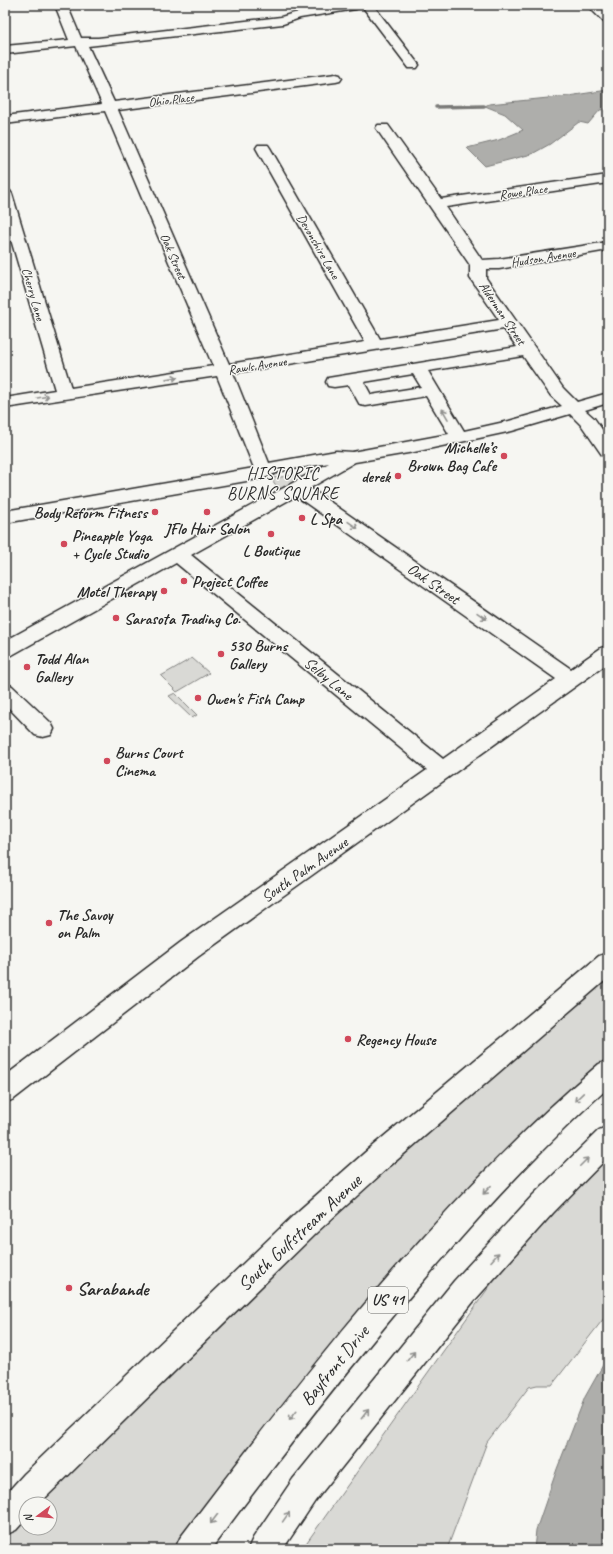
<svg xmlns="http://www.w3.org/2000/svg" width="613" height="1554" font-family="Caveat,sans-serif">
<rect width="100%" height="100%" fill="#f6f6f2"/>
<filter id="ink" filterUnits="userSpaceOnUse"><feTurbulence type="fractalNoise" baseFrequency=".025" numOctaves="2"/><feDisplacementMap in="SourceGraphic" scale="8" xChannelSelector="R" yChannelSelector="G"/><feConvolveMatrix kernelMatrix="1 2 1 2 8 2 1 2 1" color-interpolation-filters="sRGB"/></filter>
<g filter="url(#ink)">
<g fill="#d9d9d5" stroke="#828280" fill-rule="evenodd">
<polygon points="297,475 300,475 299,479 281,489 274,483 273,478"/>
<polygon points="192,658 209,673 177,692 161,676"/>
<polygon points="175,693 197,715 192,718 169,696"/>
<path d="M 608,963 L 608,1072 L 586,1090 L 191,1549 L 5,1549 L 5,1519 ZM 26,1504 L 50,1504 L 50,1528 L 26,1528 Z"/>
<polygon points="608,1158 608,1313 552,1385 537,1385 529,1387 487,1442 447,1549 302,1549 494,1280 555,1212"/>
</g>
<g fill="#aeaeab" stroke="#7a7a78">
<polygon points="608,90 608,109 600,110 588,124 579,122 550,144 532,154 485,166 467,148 499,140 523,130 505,114 485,106 489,104 568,96"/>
<polygon points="608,1356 608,1549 534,1549 536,1530 557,1469 585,1397"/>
</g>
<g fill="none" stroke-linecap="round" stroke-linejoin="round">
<polyline stroke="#7a7a78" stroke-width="3.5" points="436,107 484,106"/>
<defs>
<g id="minor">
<path d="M 55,5 L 67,5 L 81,38 L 98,38 L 281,17 C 312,7 342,5 373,5 L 419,65 L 417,68 L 409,68 L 362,6 L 356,9 L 300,18 L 283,24 L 88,46 L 114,102 L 336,74 L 340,75 L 342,78 L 340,81 L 336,82 L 118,110 L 229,364 L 365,342 L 256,148 L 258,145 L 268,145 L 270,148 L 380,339 L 499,320 L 470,278 L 470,265 L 376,128 L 378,125 L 388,125 L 441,199 L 608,175 L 608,183 L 446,207 L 482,260 L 499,259 L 608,242 L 608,250 L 499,269 L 486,269 L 486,278 L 563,388 L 577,402 L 608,393 L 608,403 L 585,410 L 594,418 L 608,438 L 608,456 L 602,455 L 582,426 L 570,414 L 512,431 L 414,452 L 355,462 L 310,488 L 571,669 L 601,648 L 608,646 L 608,663 L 199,956 L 14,1099 L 5,1103 L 5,1076 L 181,942 L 427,770 L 176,563 L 12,655 L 5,657 L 5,641 L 329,463 L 281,471 L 264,478 L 5,523 L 5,511 L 254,468 L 217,376 L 5,408 L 5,398 L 55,390 L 5,219 L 5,190 L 10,191 L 12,194 L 71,388 L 213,366 L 105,111 L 5,124 L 5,116 L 102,104 L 76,46 L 5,54 L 5,46 L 69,40 ZM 504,329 L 517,347 L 328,378 L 326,382 L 328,386 L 334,387 L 349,385 L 360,405 L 366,406 L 426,396 L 449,434 L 352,452 L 336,451 L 269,463 L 233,373 ZM 523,356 L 551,396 L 562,406 L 509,421 L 464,431 L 428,371 ZM 413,374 L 421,387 L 371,395 L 364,382 ZM 296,496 L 556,679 L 443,759 L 191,555 Z"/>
<polygon points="5,683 12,686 51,723 54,729 51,735 43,737 35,735 5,704"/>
<polygon points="608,953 608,978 390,1166 316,1233 39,1504 26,1504 26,1519 16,1530 5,1535 5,1495 24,1474 296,1213 370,1148 599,956"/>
</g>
<g id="major">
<polygon points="587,5 600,5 608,13 608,23 604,22"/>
<path d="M 608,1060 L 608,1088 C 552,1138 501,1192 452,1248 C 367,1344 288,1446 211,1549 L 175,1549 L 180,1538 C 307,1370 439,1201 599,1064 Z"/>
<polygon points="608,1126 608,1157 553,1213 474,1301 315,1501 283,1549 248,1549 253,1538 293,1479 454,1281 533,1195 599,1130"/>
</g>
</defs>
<use href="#minor" stroke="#2b2b2b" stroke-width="3"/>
<use href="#major" stroke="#2b2b2b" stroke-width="3"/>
<use href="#minor" fill="#f6f6f2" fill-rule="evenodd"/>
<use href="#major" fill="#f6f6f2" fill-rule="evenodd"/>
</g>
<defs><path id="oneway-shaft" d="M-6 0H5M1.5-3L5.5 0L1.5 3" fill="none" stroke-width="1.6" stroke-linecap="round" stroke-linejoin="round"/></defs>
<g stroke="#90908e">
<use href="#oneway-shaft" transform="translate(172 378) rotate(-8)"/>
<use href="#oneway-shaft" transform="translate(43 397) rotate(-9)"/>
<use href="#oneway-shaft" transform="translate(445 414) rotate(-120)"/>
<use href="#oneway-shaft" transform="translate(353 525) rotate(35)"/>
<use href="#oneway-shaft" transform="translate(482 616) rotate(35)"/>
<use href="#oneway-shaft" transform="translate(579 1097) rotate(136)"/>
<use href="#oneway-shaft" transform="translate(584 1162) rotate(-45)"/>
<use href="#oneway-shaft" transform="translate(487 1190) rotate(133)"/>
<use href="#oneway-shaft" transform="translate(495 1257) rotate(-48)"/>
<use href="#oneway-shaft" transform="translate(411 1356) rotate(-51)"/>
<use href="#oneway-shaft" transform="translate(365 1414) rotate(-52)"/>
<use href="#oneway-shaft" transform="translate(293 1415) rotate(129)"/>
<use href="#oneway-shaft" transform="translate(286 1517) rotate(-55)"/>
<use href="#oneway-shaft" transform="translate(214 1519) rotate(127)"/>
</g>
</g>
<g fill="#d1495b" stroke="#f6f6f2" stroke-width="1.5">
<circle cx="504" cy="456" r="4"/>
<circle cx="398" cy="476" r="4"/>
<circle cx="155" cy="512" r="4"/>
<circle cx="207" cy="512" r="4"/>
<circle cx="302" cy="518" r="4"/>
<circle cx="271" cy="534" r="4"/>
<circle cx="64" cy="544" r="4"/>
<circle cx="184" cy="581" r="4"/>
<circle cx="164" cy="591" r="4"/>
<circle cx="116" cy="618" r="4"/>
<circle cx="221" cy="654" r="4"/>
<circle cx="27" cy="667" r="4"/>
<circle cx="198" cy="698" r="4"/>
<circle cx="107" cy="761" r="4"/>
<circle cx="49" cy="923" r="4"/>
<circle cx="348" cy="1039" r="4"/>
<circle cx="69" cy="1288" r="4"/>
</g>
<g text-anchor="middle" stroke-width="3" stroke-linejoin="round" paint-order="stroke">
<g font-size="13" fill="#2b2b2b" stroke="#f6f6f2">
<text transform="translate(171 99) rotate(-7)" y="5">Ohio Place</text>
<text transform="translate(523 191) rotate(-8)" y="5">Rowe Place</text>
<text transform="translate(319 246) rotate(60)" y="5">Devonshire Lane</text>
<text transform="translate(174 256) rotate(67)" y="5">Oak Street</text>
<text transform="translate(543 257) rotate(-9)" y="5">Hudson Avenue</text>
<text transform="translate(34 294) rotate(74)" y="5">Cherry Lane</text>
<text transform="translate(503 313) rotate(56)" y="5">Alderman Street</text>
<text transform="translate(257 365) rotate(-9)" y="5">Rawls Avenue</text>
</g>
<rect fill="#f6f6f2" stroke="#686867" stroke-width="1" x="368" y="1287" width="40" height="26" rx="3"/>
<g font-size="15" font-weight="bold" fill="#2b2b2b">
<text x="388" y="1305">US 41</text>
</g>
<g font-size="16" font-weight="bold" fill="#2b2b2b" stroke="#f6f6f2" text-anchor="start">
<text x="496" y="453" text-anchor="end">Michelle’s<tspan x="496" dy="18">Brown Bag Cafe</tspan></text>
<text x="390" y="482" text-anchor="end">derek</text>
<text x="147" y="518" text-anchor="end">Body Reform Fitness</text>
<text x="310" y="524">L Spa</text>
<text x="207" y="534" text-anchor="middle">JFlo Hair Salon</text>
<text x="72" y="541">Pineapple Yoga<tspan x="72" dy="18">+ Cycle Studio</tspan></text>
<text x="271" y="556" text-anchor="middle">L Boutique</text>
<text x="192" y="587">Project Coffee</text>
<text x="156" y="597" text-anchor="end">Motel Therapy</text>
<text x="124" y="624">Sarasota Trading Co.</text>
<text x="229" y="651">530 Burns<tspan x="229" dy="18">Gallery</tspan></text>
<text x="35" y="664">Todd Alan<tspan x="35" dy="18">Gallery</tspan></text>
<text x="206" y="704">Owen's Fish Camp</text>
<text x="115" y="758">Burns Court<tspan x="115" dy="18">Cinema</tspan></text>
<text x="57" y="920">The Savoy<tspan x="57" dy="18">on Palm</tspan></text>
<text x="356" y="1045">Regency House</text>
</g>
<g font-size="16" fill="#2b2b2b" stroke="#f6f6f2">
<text transform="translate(434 583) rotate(35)" y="6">Oak Street</text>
<text transform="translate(329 678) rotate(39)" y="6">Selby Lane</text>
<text transform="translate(304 869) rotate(-35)" y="6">South Palm Avenue</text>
</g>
<g font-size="17" letter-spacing="1" fill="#2b2b2b" stroke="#f6f6f2">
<text x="283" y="479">HISTORIC<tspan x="283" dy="20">BURNS SQUARE</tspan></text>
</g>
<g font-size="19" fill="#2b2b2b" stroke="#f6f6f2">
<text transform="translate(299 1232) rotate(-43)" y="7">South Gulfstream Avenue</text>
<text transform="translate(334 1365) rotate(-51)" y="7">Bayfront Drive</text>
</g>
<g font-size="19" font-weight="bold" fill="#2b2b2b" stroke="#f6f6f2" text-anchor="start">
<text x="77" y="1295">Sarabande</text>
</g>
</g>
<rect width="613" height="1554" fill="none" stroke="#f6f6f2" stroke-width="20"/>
<rect x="10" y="10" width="593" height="1534" fill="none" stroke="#2b2b2b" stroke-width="1.5" filter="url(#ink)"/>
<g transform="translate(38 1516) rotate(254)"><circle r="19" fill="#f6f6f2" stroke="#a5a5a2"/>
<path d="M0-3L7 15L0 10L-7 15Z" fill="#d1495b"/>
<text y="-6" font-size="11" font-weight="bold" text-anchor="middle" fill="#2b2b2b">N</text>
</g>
</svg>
